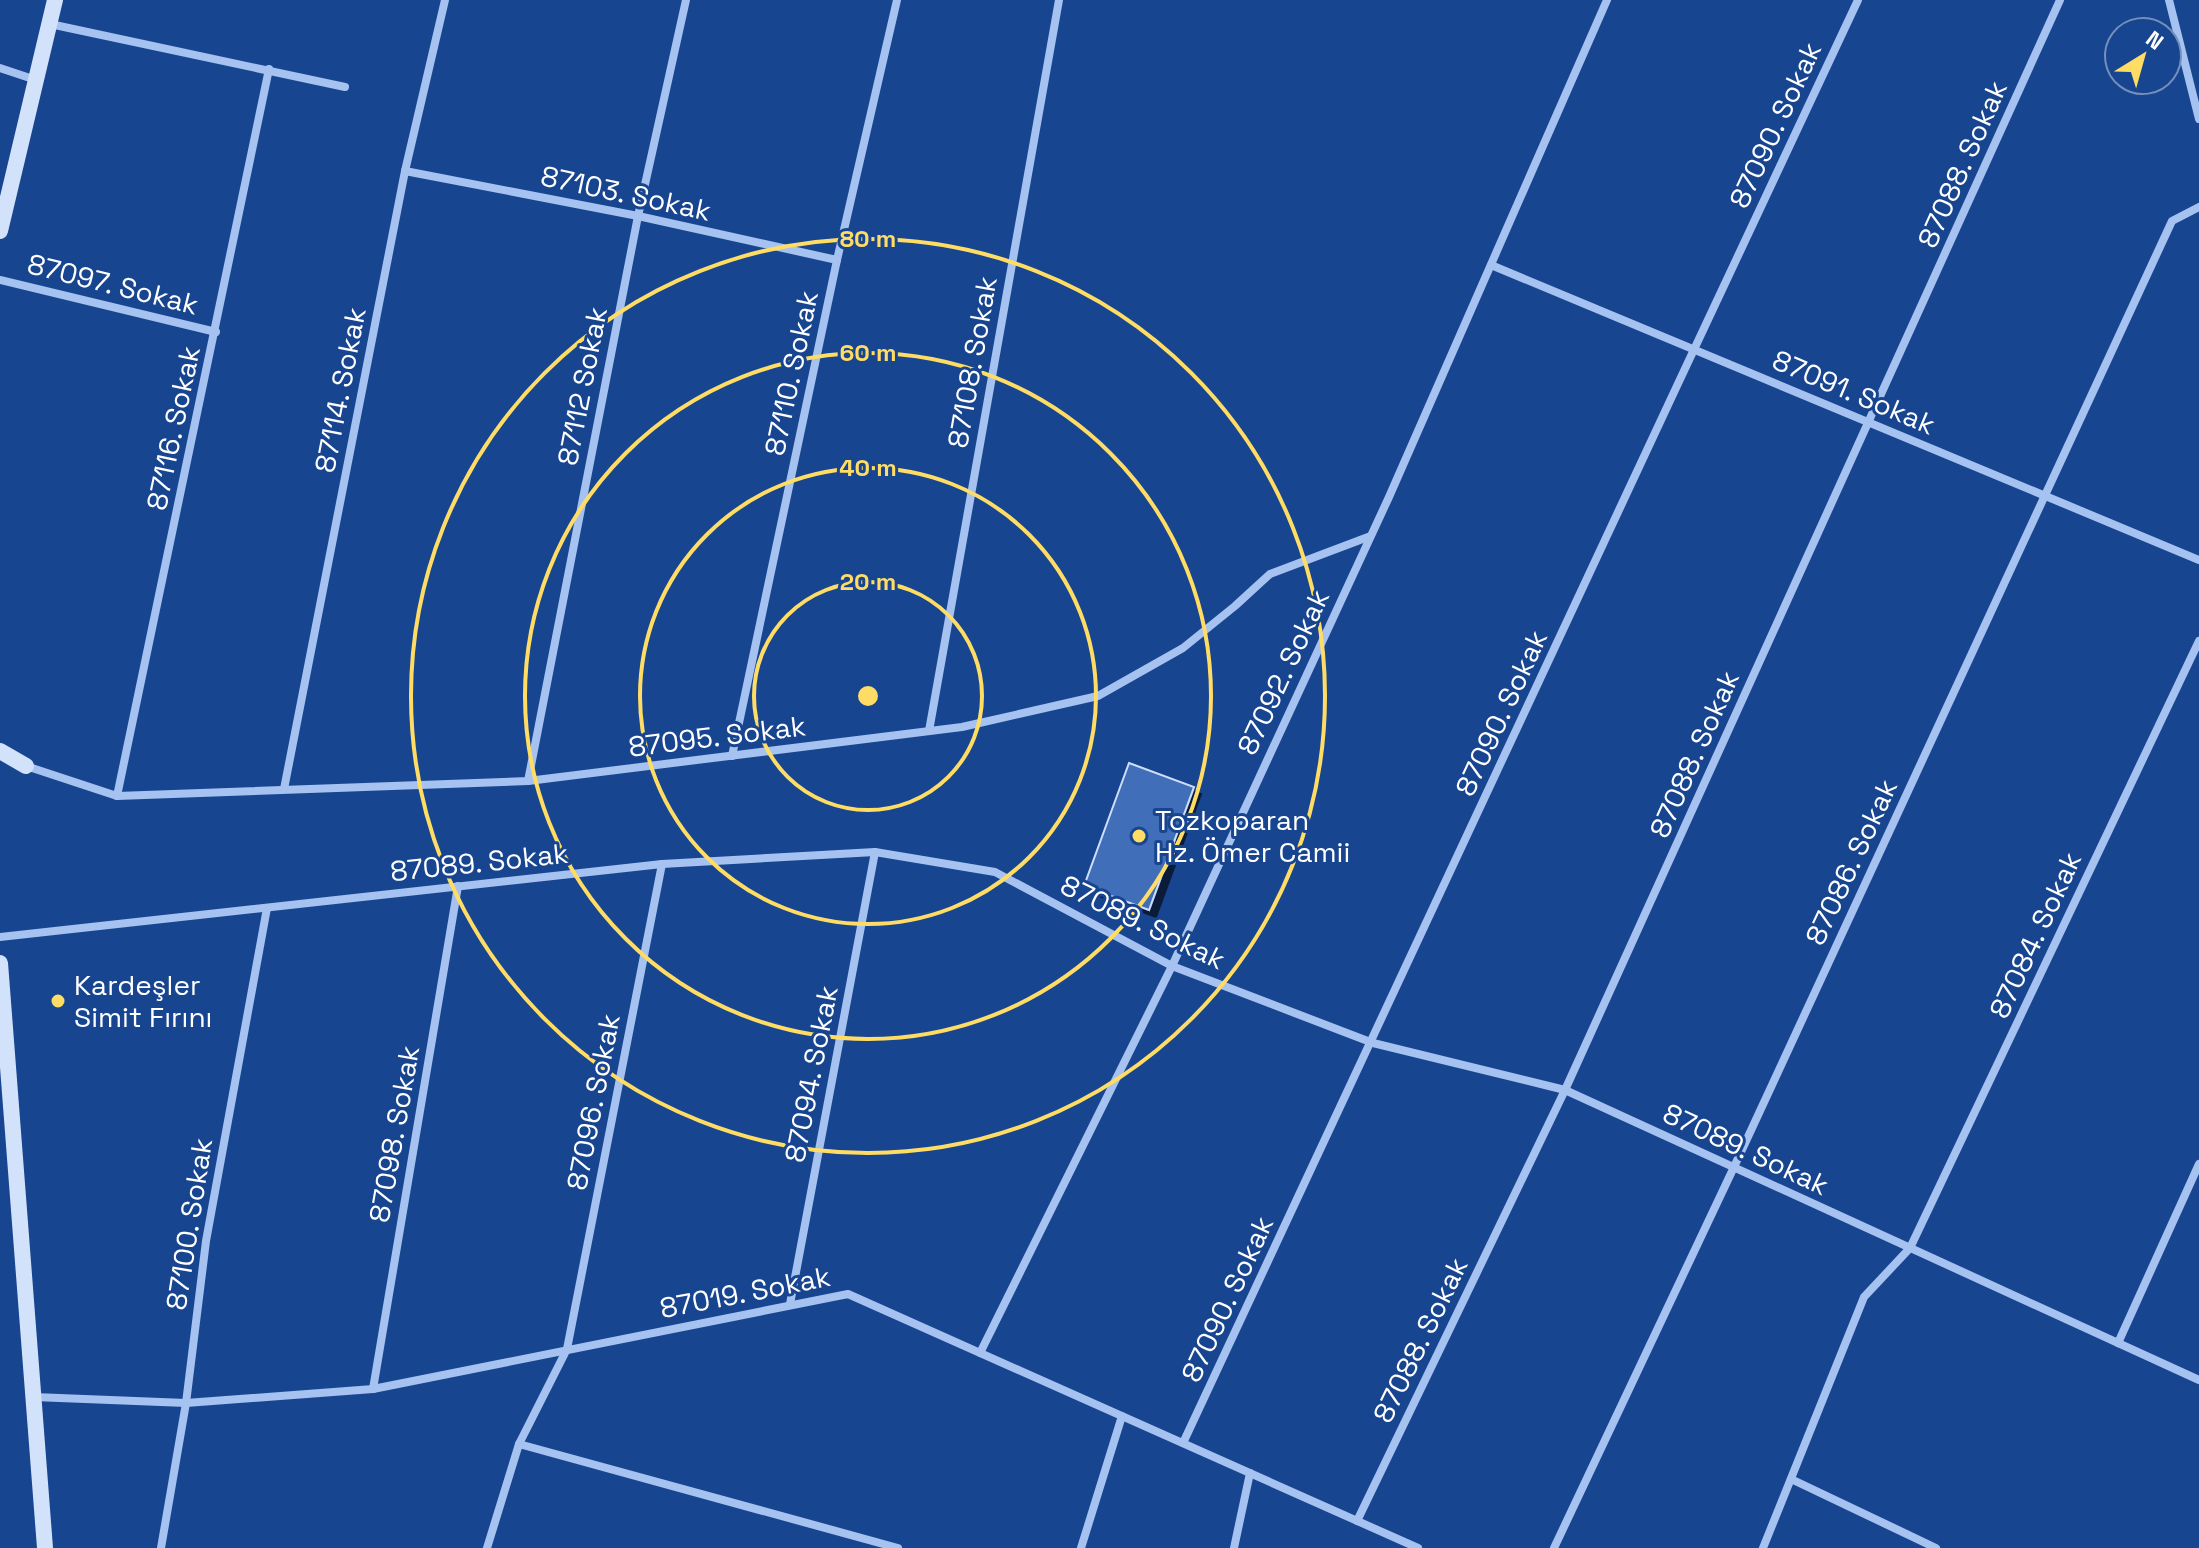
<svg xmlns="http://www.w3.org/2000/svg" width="2199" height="1548" font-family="'Space Grotesk',sans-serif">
<defs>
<filter id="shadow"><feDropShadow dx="7" dy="7" stdDeviation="0" flood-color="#0009"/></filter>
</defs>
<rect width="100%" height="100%" fill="#184590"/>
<polygon fill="#406eb9" stroke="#ccdefb" stroke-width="2" filter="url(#shadow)" points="1129,763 1194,787 1149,910 1084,886"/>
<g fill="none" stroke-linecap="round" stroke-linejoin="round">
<g stroke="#a5c2f0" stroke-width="8">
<polyline points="2169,0 2199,119"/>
<polyline points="50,24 345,87"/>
<polyline points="0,68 36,80"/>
<polyline points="405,171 638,216 837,260"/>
<polyline points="1491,265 2199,560"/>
<polyline points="0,280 216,332"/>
<polyline points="929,731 1059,0"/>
<polyline points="732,756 837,260 897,0"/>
<polyline points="26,766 117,796 528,781 962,727 1098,696 1183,648 1235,606 1270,574 1368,537"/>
<polyline points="528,781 638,216 686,0"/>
<polyline points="284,789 405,171 445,0"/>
<polyline points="117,796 269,69"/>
<polyline points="0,937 662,864 875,852 995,872 1172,966 1373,1043 1565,1090 2199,1380"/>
<polyline points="790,1304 875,852"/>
<polyline points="2118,1343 2199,1164"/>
<polyline points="980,1353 1172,966 1389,497 1607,0"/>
<polyline points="373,1389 458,886"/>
<polyline points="34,1397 186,1403 373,1389 848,1294 1418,1548"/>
<path d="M 1183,1443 C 1411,963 1631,480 1858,0"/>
<polyline points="519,1444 898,1548"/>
<polyline points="1791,1479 1936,1548"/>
<polyline points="1357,1521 1565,1090 2060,0"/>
<polyline points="161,1548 186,1403 206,1241 267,908"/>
<polyline points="487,1548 519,1444 567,1349 662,864"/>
<polyline points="1081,1548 1122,1416"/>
<polyline points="1234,1548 1250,1473"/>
<polyline points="1554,1548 1734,1167 2172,221 2199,207"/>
<polyline points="1763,1548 1864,1297 1910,1248 2199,641"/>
</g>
<g stroke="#d3e2fb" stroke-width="16">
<polyline points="0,231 55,0"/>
<polyline points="0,751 26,766"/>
<polyline points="0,963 45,1548"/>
</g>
</g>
<g fill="none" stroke="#ffdc64" stroke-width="4">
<circle cx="868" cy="696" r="114"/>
<circle cx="868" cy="696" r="228"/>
<circle cx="868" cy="696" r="343"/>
<circle cx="868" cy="696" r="457"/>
</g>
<g fill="#ffdc64" stroke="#184590" stroke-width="3">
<circle cx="1139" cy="836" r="8"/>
<circle cx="58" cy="1001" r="8"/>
</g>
<g text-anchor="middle" stroke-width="6" stroke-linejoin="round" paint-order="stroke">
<g font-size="28" fill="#fff" stroke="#184590">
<text transform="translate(1775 125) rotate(-65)" y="10">87090. Sokak</text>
<text transform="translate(1962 164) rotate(-66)" y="10">87088. Sokak</text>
<text transform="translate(626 193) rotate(12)" y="10">87103. Sokak</text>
<text transform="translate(113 284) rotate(14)" y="10">87097. Sokak</text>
<text transform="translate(972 362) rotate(-80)" y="10">87108. Sokak</text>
<text transform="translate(791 373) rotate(-78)" y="10">87110. Sokak</text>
<text transform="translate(582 386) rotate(-79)" y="10">87112 Sokak</text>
<text transform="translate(340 390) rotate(-79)" y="10">87114. Sokak</text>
<text transform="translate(1854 392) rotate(23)" y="10">87091. Sokak</text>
<text transform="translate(173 428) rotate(-78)" y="10">87116. Sokak</text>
<text transform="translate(1283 672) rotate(-65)" y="10">87092. Sokak</text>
<text transform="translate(1501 713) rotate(-65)" y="10">87090. Sokak</text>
<text transform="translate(717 736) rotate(-7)" y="10">87095. Sokak</text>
<text transform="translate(1694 754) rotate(-66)" y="10">87088. Sokak</text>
<text transform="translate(479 862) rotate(-6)" y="10">87089. Sokak</text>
<text transform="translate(1851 862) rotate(-65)" y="10">87086. Sokak</text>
<text transform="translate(1143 922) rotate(26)" y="10">87089. Sokak</text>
<text transform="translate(2035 935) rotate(-65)" y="10">87084. Sokak</text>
<text transform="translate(811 1074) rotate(-79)" y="10">87094. Sokak</text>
<text transform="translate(593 1102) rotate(-79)" y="10">87096. Sokak</text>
<text transform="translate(394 1134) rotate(-80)" y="10">87098. Sokak</text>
<text transform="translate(1746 1149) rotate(25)" y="10">87089. Sokak</text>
<text transform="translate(189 1224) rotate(-81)" y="10">87100. Sokak</text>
<text transform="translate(745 1292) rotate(-11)" y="10">87019. Sokak</text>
<text transform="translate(1227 1299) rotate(-65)" y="10">87090. Sokak</text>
<text transform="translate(1420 1340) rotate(-64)" y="10">87088. Sokak</text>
</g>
<g font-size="28" fill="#fff" stroke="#184590" text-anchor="start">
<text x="1155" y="830">Tozkoparan<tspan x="1155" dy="32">Hz. Ömer Camii</tspan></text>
<text x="74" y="995">Kardeşler<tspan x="74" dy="32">Simit Fırını</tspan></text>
</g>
</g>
<circle cx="868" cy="696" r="12" fill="#ffdc64" stroke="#184590" stroke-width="4"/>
<g font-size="24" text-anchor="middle" font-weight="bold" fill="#ffdc64" stroke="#184590" stroke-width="6" stroke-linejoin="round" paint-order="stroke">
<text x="868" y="247">80 m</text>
<text x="868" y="361">60 m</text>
<text x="868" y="476">40 m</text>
<text x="868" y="590">20 m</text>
</g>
<g transform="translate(2143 56) rotate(37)"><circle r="38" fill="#184590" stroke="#748fbc" stroke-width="2"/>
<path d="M0-6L14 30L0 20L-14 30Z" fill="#ffdc64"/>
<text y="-12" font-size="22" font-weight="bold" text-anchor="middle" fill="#ffffff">N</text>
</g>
</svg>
